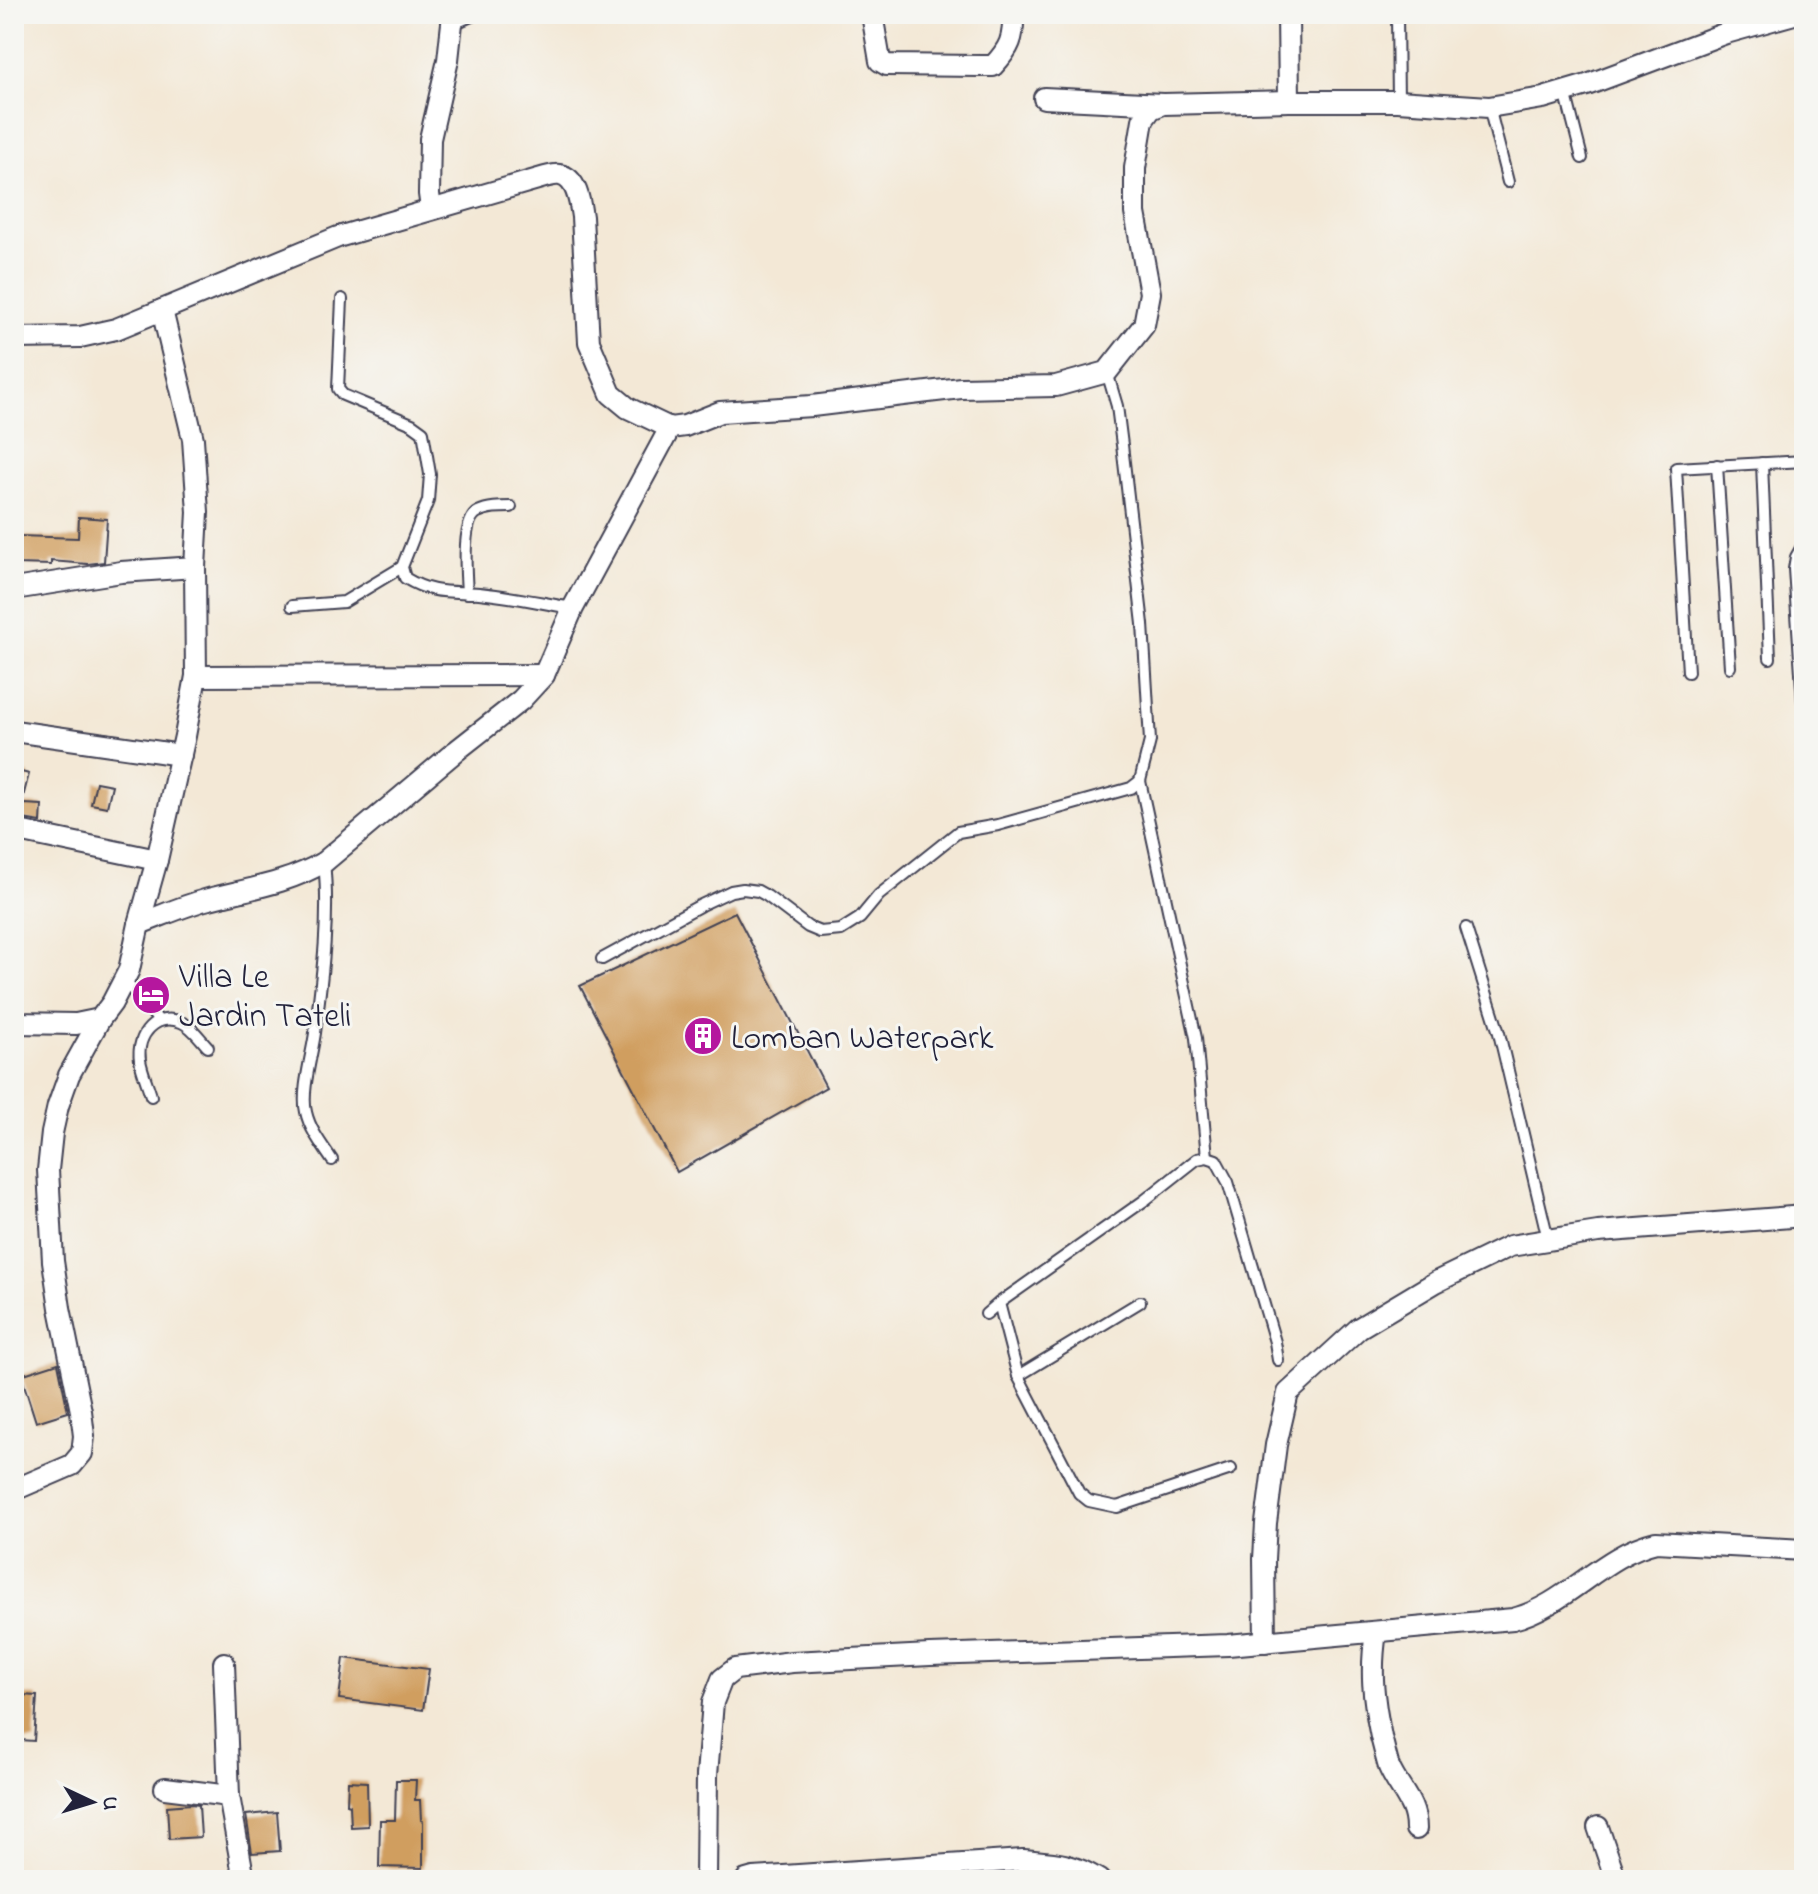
<svg xmlns="http://www.w3.org/2000/svg" width="1818" height="1894" font-family="'Indie Flower',sans-serif">
<rect width="100%" height="100%" fill="#f6f6f2"/>
<filter id="ink" filterUnits="userSpaceOnUse"><feTurbulence type="fractalNoise" baseFrequency=".0125" numOctaves="2"/><feDisplacementMap in="SourceGraphic" scale="16" xChannelSelector="R" yChannelSelector="G"/><feConvolveMatrix kernelMatrix="1 2 1 2 8 2 1 2 1" color-interpolation-filters="sRGB"/></filter>
<filter id="wash" filterUnits="userSpaceOnUse"><feTurbulence type="fractalNoise" baseFrequency=".006" numOctaves="4" result="noise"/><feDisplacementMap in="SourceGraphic" scale="32" xChannelSelector="R" yChannelSelector="G"/><feGaussianBlur stdDeviation="1.8" result="paint"/><feColorMatrix in="noise" values="0 0 0 0 0 0 0 0 0 0 0 0 0 0 0 0 0 1.4 0 .05"/><feComposite in="paint" operator="in"/></filter>
<g filter="url(#wash)">
<rect width="100%" height="100%" fill="#f3e8d6"/>
<g id="blocks">
<g fill="#d09e5f">
<polygon points="79,517 107,519 104,562 88,564 51,561 51,565 18,564 19,536 78,538"/>
<polygon points="14,770 29,774 19,813 14,812"/>
<polygon points="96,782 112,785 107,807 91,804"/>
<polygon points="24,804 42,805 41,822 23,819"/>
<polygon points="735,912 826,1087 677,1172 580,986"/>
<polygon points="58,1363 68,1412 36,1422 21,1375"/>
<polygon points="344,1658 429,1669 423,1710 339,1699"/>
<polygon points="22,1695 37,1696 34,1741 19,1740"/>
<polygon points="396,1780 416,1780 415,1800 420,1800 421,1820 423,1821 423,1868 379,1867 380,1820 395,1820"/>
<polygon points="348,1781 367,1782 368,1826 351,1827 350,1805 347,1804"/>
<polygon points="191,1804 199,1805 201,1837 169,1839 167,1806"/>
<polygon points="277,1812 280,1851 252,1853 246,1815"/>
</g>
</g>
</g>
<g filter="url(#ink)">
<use href="#blocks" fill-opacity="0" stroke="#414052" stroke-width="2"/>
<g fill="none" stroke-linecap="round" stroke-linejoin="round">
<defs>
<g id="lane">
<polyline points="1397,14 1398,101"/>
<polyline points="453,24 476,14"/>
<polyline points="1565,91 1582,158"/>
<polyline points="1489,107 1508,182"/>
<path d="M 342,299 L 338,389 L 343,395 L 412,424 L 423,432 L 430,474 L 428,501 L 402,567 L 405,578 C 433,595 449,591 479,593 C 510,596 542,603 573,608"/>
<polyline points="1762,463 1770,658"/>
<polyline points="1717,465 1730,667"/>
<path d="M 472,593 L 467,593 C 466,575 461,520 478,512 C 488,507 500,507 511,507"/>
<polyline points="292,606 344,602 402,567"/>
<polyline points="1688,672 1676,468 1804,461"/>
<polyline points="1803,703 1794,569 1796,557 1804,543"/>
<polyline points="1140,781 1196,1038 1207,1157"/>
<path d="M 324,862 C 330,918 322,977 315,1033 C 312,1055 301,1092 306,1112 C 310,1130 322,1145 332,1160"/>
<polyline points="1466,928 1499,1033 1548,1239"/>
<polyline points="602,959 701,905 731,891 743,889 758,891 767,896 808,927 820,932 841,930 860,918 879,895 958,832 998,825 1131,788 1140,781 1150,741 1143,624 1122,445 1117,406 1107,372"/>
<polyline points="124,981 143,1001 158,1020"/>
<path d="M 151,1096 C 148,1085 142,1072 140,1060 C 136,1035 156,1012 181,1022 C 192,1026 200,1039 208,1047"/>
<polyline points="999,1303 1018,1376 1079,1493 1089,1501 1117,1507 1231,1469"/>
<polyline points="986,1314 999,1303 1145,1200 1197,1159 1207,1157 1216,1160 1228,1182 1275,1342 1278,1360"/>
<polyline points="1018,1376 1140,1302"/>
</g>
<g id="street">
<path d="M 872,14 L 880,61 L 887,65 L 981,66 L 993,66 C 1010,48 1014,38 1013,14"/>
<polyline points="1288,14 1289,101"/>
<polyline points="1044,98 1163,104"/>
<polyline points="431,209 429,194 430,139 448,60 453,14"/>
<path d="M 14,338 L 80,337 L 116,329 L 338,237 L 545,177 C 550,176 555,174 560,175 C 577,178 580,203 582,217 L 589,342 L 611,394 L 628,408 L 670,428"/>
<polyline points="14,589 121,572 195,567"/>
<polyline points="196,676 544,675"/>
<polyline points="14,731 181,755"/>
<polyline points="14,830 157,860"/>
<path d="M 139,924 C 161,916 183,906 205,900 C 246,889 287,884 324,862 L 456,751 L 521,700 L 544,675 L 573,608 L 670,428 L 685,426 L 720,412 L 812,406 L 961,388 L 1056,386 L 1107,372 L 1144,325 L 1150,293 L 1135,213 L 1135,168 L 1143,120 L 1151,109 L 1163,104 L 1289,101 L 1398,101 L 1489,107 L 1543,98 L 1587,85 L 1726,33 L 1794,14"/>
<polyline points="14,1023 76,1024 100,1019"/>
<polyline points="14,1490 72,1465 82,1453 84,1436 81,1411 60,1308 53,1261 48,1170 52,1133 58,1106 69,1075 100,1019 112,1003 129,970 139,924 157,860 185,736 196,676 195,567 198,512 193,439 162,310"/>
<path d="M 1376,1632 C 1370,1671 1373,1698 1381,1737 C 1384,1747 1386,1758 1389,1767 C 1399,1790 1416,1802 1416,1829"/>
<polyline points="1265,1642 1264,1559 1266,1523 1276,1445 1288,1393 1359,1328 1436,1282 1510,1246 1598,1232 1804,1216"/>
<polyline points="224,1663 229,1796 244,1880"/>
<polyline points="165,1788 229,1796"/>
<polyline points="1598,1827 1616,1880"/>
<path d="M 706,1880 L 707,1775 L 713,1702 L 722,1679 L 735,1669 L 792,1662 L 930,1655 L 1228,1645 L 1513,1619 C 1567,1605 1601,1555 1656,1542 L 1804,1550"/>
<path d="M 746,1880 L 753,1878 L 1023,1860 C 1055,1863 1072,1863 1099,1880"/>
</g>
</defs>
<use href="#lane" stroke="#414052" stroke-width="14"/>
<use href="#street" stroke="#414052" stroke-width="24"/>
<use href="#lane" stroke="#fff" stroke-width="10"/>
<use href="#street" stroke="#fff" stroke-width="20"/>
</g>
</g>
<defs>
<symbol id="hotel-disc" viewBox="-11 -11 22 22"><circle r="9.5" fill="#b5179e" stroke="#f6f6f2"/><path d="M-6-4.5h1.5V1H6V5H4.5V3h-9V5H-6ZM-4 0a1.8 1.8 0 1 1 3.6 0ZM.5 0V-2.5h3Q6-2.5 6 0Z" fill="#fff"/></symbol>
<symbol id="building-disc" viewBox="-11 -11 22 22"><circle r="9.5" fill="#b5179e" stroke="#f6f6f2"/><path d="M-4-6H4V6H1V3H-1V6H-4ZM-2.5-4.3h1.7v1.8h-1.7ZM.8-4.3h1.7v1.8H.8ZM-2.5-1h1.7V.8h-1.7ZM.8-1h1.7V.8H.8Z" fill="#fff"/></symbol>
</defs>
<g fill-rule="evenodd">
<use href="#hotel-disc" x="129" y="973" width="44" height="44"/>
<use href="#building-disc" x="681" y="1014" width="44" height="44"/>
</g>
<g text-anchor="middle" stroke-width="6" stroke-linejoin="round" paint-order="stroke">
<g font-size="34" fill="#22223b" stroke="#f6f6f2" text-anchor="start">
<text x="179" y="987">Villa Le<tspan x="179" dy="39">Jardin Tateli</tspan></text>
<text x="731" y="1048">Lomban Waterpark</text>
</g>
</g>
<rect width="1818" height="1894" fill="none" stroke="#f6f6f2" stroke-width="48"/>
<g transform="translate(92 1802) rotate(94)" stroke="#f6f6f2" stroke-width="6" paint-order="stroke">
<path d="M0-6L14 30L0 20L-14 30Z" fill="#22223b"/>
<text y="-12" font-size="22" font-weight="bold" text-anchor="middle" fill="#22223b">U</text>
</g>
</svg>
